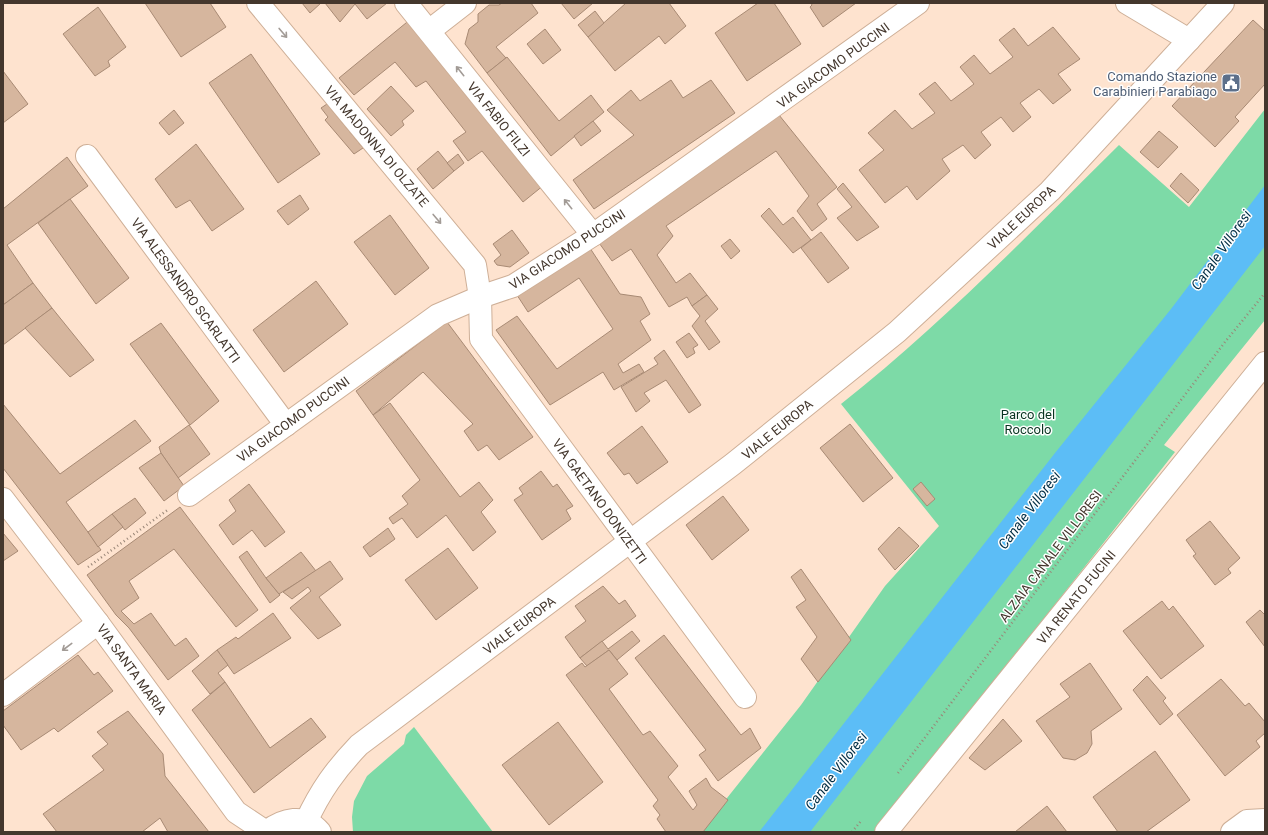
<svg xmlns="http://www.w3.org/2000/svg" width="1268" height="835" font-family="Roboto,sans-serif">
<rect width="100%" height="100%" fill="#fee3cf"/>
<g fill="#7ddaa7">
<path d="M 1265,109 L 1265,320 L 1164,445 L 1175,452 L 876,832 L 700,832 L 801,705 L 885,586 L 939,526 L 841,404 C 941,325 1029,234 1119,145 L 1189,207 Z"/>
<polygon points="414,727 493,832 353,832 352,817 354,801 367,776 404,744 406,735"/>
</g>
<polygon fill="#5cbdf6" points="1265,185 1265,246 810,832 759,832 1055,453 1171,309"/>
<g fill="#d6b69e" stroke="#a88a74">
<polygon points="145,3 210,3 226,27 181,57"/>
<polygon points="302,3 321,3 310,13"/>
<polygon points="325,3 387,3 367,19 355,4 340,22"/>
<polygon points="502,3 531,3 538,13 496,47 506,58 487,73 465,44 469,29 478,22 478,14 489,5 499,5"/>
<polygon points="561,3 593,3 574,19"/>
<polygon points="626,3 669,3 686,26 665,44 659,36 615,71 588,37"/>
<polygon points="758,3 774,3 801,44 747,81 715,33"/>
<polygon points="811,3 856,3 823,27 810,7 812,5"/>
<polygon points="98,7 126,47 108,61 110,66 95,76 63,34"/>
<polygon points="595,11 604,23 588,37 578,25"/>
<polygon points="412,18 544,185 523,202 482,151 468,161 453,141 466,132 426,81 416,87 395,62 354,95 339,78"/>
<polygon points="1253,20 1265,31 1265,84 1235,117 1239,121 1215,147 1172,106"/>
<polygon points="1053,27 1080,59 1058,74 1071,90 1053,104 1039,89 1020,103 1031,117 1013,132 1001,117 981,132 991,145 975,159 963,145 942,159 950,171 917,200 907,186 885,203 859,170 884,150 868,133 895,110 912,129 935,113 919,94 935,82 951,101 974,84 960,67 974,55 990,74 1013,57 999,40 1014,28 1028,46"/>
<polygon points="545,29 561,50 543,64 527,44"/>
<polygon points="251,54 320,154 278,183 209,83"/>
<polygon points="507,57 559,121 591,95 604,112 551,156 487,73"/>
<polygon points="3,71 28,104 3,123"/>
<polygon points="671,80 683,98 711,80 735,113 594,209 573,180 634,135 607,110 631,90 640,101"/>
<polygon points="391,86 414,111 402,121 404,125 391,136 367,109"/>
<polygon points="327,104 363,148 354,154 325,120 328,117 321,108"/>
<polygon points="174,110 184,123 169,135 159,123"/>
<polygon points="779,115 837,187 817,204 827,219 812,231 797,211 809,196 776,151 666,226 673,236 657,255 676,283 690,273 707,295 692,306 687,297 669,307 631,249 612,261 597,240"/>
<polygon points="593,121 601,131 581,146 574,136"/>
<polygon points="1159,131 1178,147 1158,168 1140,152"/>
<polygon points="196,144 244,209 212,231 190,200 176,208 155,179"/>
<polygon points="438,151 454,171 433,189 417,169"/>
<polygon points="458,154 464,163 454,171 447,163"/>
<polygon points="67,157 88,186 7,245 33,283 3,305 3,209"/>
<polygon points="1181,173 1199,190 1188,203 1170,186"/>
<polygon points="843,183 879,227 857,241 837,218 852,207 837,189"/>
<polygon points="300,195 309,209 288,225 277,211"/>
<polygon points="70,199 129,278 96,304 38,223"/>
<polygon points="769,208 783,225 793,217 811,240 793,253 761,216"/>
<polygon points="390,215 429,268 395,295 354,242"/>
<polygon points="512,230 529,253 510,267 497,265 494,261 501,255 493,244"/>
<polygon points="821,232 849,268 828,283 801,248"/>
<polygon points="730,239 740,251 731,259 721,246"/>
<polygon points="588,245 620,294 641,297 650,314 640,321 651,340 618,364 623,373 639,364 644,372 614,390 603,372 550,405 496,330 517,316 557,369 613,329 579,278 528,312 515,292"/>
<polygon points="316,281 348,324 284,372 253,330"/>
<polygon points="33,283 52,308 3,345 3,305"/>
<polygon points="707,295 718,309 705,321 720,342 709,350 692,326 700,316 692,306"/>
<polygon points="52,308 94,360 70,377 25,328"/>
<polygon points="447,322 533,437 499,460 487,445 478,451 464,431 473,424 423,372 373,415 356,391"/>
<polygon points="161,323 219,401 190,425 130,344"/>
<polygon points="689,333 698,345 693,348 695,353 687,358 676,342"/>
<polygon points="664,350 701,405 689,413 666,380 644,393 650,401 636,412 621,387 658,364 654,358"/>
<polygon points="390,403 460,497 479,482 493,500 481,512 496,532 473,551 446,515 417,538 402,518 393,524 389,518 408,504 402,496 420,480 373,415"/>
<polygon points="3,404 60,474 135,420 151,441 66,502 101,550 78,565 3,468"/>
<polygon points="850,424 893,478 863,502 820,448"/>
<polygon points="189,425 210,454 178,478 161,453 159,447"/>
<polygon points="642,426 668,462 637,484 629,473 624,475 607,453"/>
<polygon points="161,453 184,486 164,501 139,468"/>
<polygon points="541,471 553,487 557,484 573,506 566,510 571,519 542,540 514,500 523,494 519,488"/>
<polygon points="921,482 935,499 927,506 913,489"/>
<polygon points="249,484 285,532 265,547 252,530 233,545 219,525 236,511 229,500"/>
<polygon points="723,496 749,530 712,560 686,525"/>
<polygon points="135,498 146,513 125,530 112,514"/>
<polygon points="180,507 258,610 236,627 174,549 129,581 139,598 121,611 134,624 151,613 175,646 186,638 199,656 168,680 129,628 116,615 87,575"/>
<polygon points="112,514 123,527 98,547 88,532"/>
<polygon points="1210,521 1240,558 1228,569 1231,573 1215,585 1193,556 1196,554 1186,540"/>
<polygon points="899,527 919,546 895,570 878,549"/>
<polygon points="388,528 395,539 370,557 363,547"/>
<polygon points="3,533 18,551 3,561"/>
<polygon points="448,548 478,588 436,620 405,580"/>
<polygon points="247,551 266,578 280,595 270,603 239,557"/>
<polygon points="301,552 316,571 279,594 266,578"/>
<polygon points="330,561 343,579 319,597 341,625 318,639 290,608 311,591 308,587 292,599 283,592"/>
<polygon points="801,569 851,640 818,682 801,659 817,637 796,607 806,600 791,577"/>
<polygon points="603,586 619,604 625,600 636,616 580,658 565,637 586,621 575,606"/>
<polygon points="1162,601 1169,610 1173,606 1204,646 1161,679 1123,631"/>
<polygon points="1260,610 1264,614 1265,613 1265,647 1246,622"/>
<polygon points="273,613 291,638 234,674 217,650 236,637 238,639"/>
<polygon points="632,631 640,641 617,660 609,650 587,666 580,658 602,641 608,649"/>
<polygon points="664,635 741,735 750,728 761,748 718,781 699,755 706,750 635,658"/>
<polygon points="217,650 228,665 218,673 225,682 210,694 192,671"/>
<polygon points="609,650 628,674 609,689 643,735 650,731 678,766 668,777 693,810 697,805 689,791 706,778 711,787 728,800 703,832 666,832 657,819 660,815 653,806 658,800 566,675 582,663 585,667"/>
<polygon points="78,655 94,675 98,672 113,691 58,732 54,728 21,750 3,725 3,711"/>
<polygon points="1090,663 1122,709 1091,731 1092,744 1087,753 1075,760 1063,758 1036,721 1070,697 1060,684"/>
<polygon points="1147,676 1166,698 1163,701 1173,714 1160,725 1133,690"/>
<polygon points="1221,679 1245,706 1249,703 1265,722 1265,733 1256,741 1260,747 1225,776 1177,715"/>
<polygon points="225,682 270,748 311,718 326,737 254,793 192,710"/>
<polygon points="128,711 163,754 165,776 209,832 168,832 160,818 142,832 57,832 43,814 104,770 92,756 108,744 97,732"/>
<polygon points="1003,719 1022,741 985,770 969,758"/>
<polygon points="558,722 603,782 549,825 502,765"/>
<polygon points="1155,751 1190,800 1146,832 1118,832 1093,797"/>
<polygon points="1047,806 1067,832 1015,832"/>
</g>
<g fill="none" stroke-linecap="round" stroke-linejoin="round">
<defs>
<g id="street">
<polyline points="258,3 475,265 480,297 481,339 745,697"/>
<polyline points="406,3 593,235"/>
<polyline points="1127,3 1189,40"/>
<polyline points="429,31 465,3"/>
<polyline points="87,156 286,425"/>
<polyline points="189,495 438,315 480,297 513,286 593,235 918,3"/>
<polyline points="3,499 98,623 236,812 266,832"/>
<polyline points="3,695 98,623"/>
<polyline points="886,832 1265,363"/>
<polyline points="1232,832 1247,821 1265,820"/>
</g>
<g id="secondary">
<path d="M 306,822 C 320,791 336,769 359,745 L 733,464 L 897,332 L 1050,191 L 1223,3"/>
<path d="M 266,832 C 283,819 304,813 320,832"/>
</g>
</defs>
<use href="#street" stroke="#ceaf97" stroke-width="24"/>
<use href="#secondary" stroke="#ceaf97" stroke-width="24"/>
<g stroke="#998677" stroke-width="2.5" stroke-dasharray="1 3" stroke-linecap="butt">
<polyline points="88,567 169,509"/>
<polyline points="898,773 1225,342 1265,293"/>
<polyline points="852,832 861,821"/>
</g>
<use href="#street" stroke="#fff" stroke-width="22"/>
<use href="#secondary" stroke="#fff" stroke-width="22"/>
</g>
<defs><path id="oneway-shaft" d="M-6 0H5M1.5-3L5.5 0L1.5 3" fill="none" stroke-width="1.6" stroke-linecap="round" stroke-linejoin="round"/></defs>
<g stroke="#a29b96">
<use href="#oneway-shaft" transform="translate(283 33) rotate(50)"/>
<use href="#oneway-shaft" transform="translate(460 71) rotate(-129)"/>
<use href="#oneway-shaft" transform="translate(568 204) rotate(-129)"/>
<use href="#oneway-shaft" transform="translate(437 219) rotate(50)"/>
<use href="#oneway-shaft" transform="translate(67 647) rotate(143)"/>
</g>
<defs>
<symbol id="civic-square" viewBox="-11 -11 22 22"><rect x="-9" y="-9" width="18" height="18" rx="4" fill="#5c6f8a" stroke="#fff"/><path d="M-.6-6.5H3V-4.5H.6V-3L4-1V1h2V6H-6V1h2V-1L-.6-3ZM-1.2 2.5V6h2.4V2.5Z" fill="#fff"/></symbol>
</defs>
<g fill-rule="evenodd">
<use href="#civic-square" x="1220" y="72" width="22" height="22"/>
</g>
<g text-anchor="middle" stroke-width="3" stroke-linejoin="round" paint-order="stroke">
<g font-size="13" fill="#44372d" stroke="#fff">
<text transform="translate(833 65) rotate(-36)" y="5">VIA GIACOMO PUCCINI</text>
<text transform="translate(499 119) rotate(51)" y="5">VIA FABIO FILZI</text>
<text transform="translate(377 146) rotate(50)" y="5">VIA MADONNA DI OLZATE</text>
<text transform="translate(1021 217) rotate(-43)" y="5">VIALE EUROPA</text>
<text transform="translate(567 249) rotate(-33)" y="5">VIA GIACOMO PUCCINI</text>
<text transform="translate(186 290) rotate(54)" y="5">VIA ALESSANDRO SCARLATTI</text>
<text transform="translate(293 419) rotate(-36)" y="5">VIA GIACOMO PUCCINI</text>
<text transform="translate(777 429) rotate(-39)" y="5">VIALE EUROPA</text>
<text transform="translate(600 501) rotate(54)" y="5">VIA GAETANO DONIZETTI</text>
<text transform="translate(1050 556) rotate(-53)" y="5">ALZAIA CANALE VILLORESI</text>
<text transform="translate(1076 597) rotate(-51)" y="5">VIA RENATO FUCINI</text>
<text transform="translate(519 625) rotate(-37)" y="5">VIALE EUROPA</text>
<text transform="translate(132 669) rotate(54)" y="5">VIA SANTA MARIA</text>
</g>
<g font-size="13" fill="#4e5e75" stroke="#fff" text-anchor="end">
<text x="1217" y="81">Comando Stazione<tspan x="1217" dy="15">Carabinieri Parabiago</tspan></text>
</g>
<g font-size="13" fill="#093521" stroke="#fff">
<text x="1028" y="419">Parco del<tspan x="1028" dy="15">Roccolo</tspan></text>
</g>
<g font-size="14" font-style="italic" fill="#032f46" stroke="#fff">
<text transform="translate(1221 250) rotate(-55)" y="5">Canale Villoresi</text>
<text transform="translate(1029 510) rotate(-53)" y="5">Canale Villoresi</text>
<text transform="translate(836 771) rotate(-53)" y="5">Canale Villoresi</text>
</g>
</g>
<rect width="1268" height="835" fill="none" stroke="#44372d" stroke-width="8"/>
</svg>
